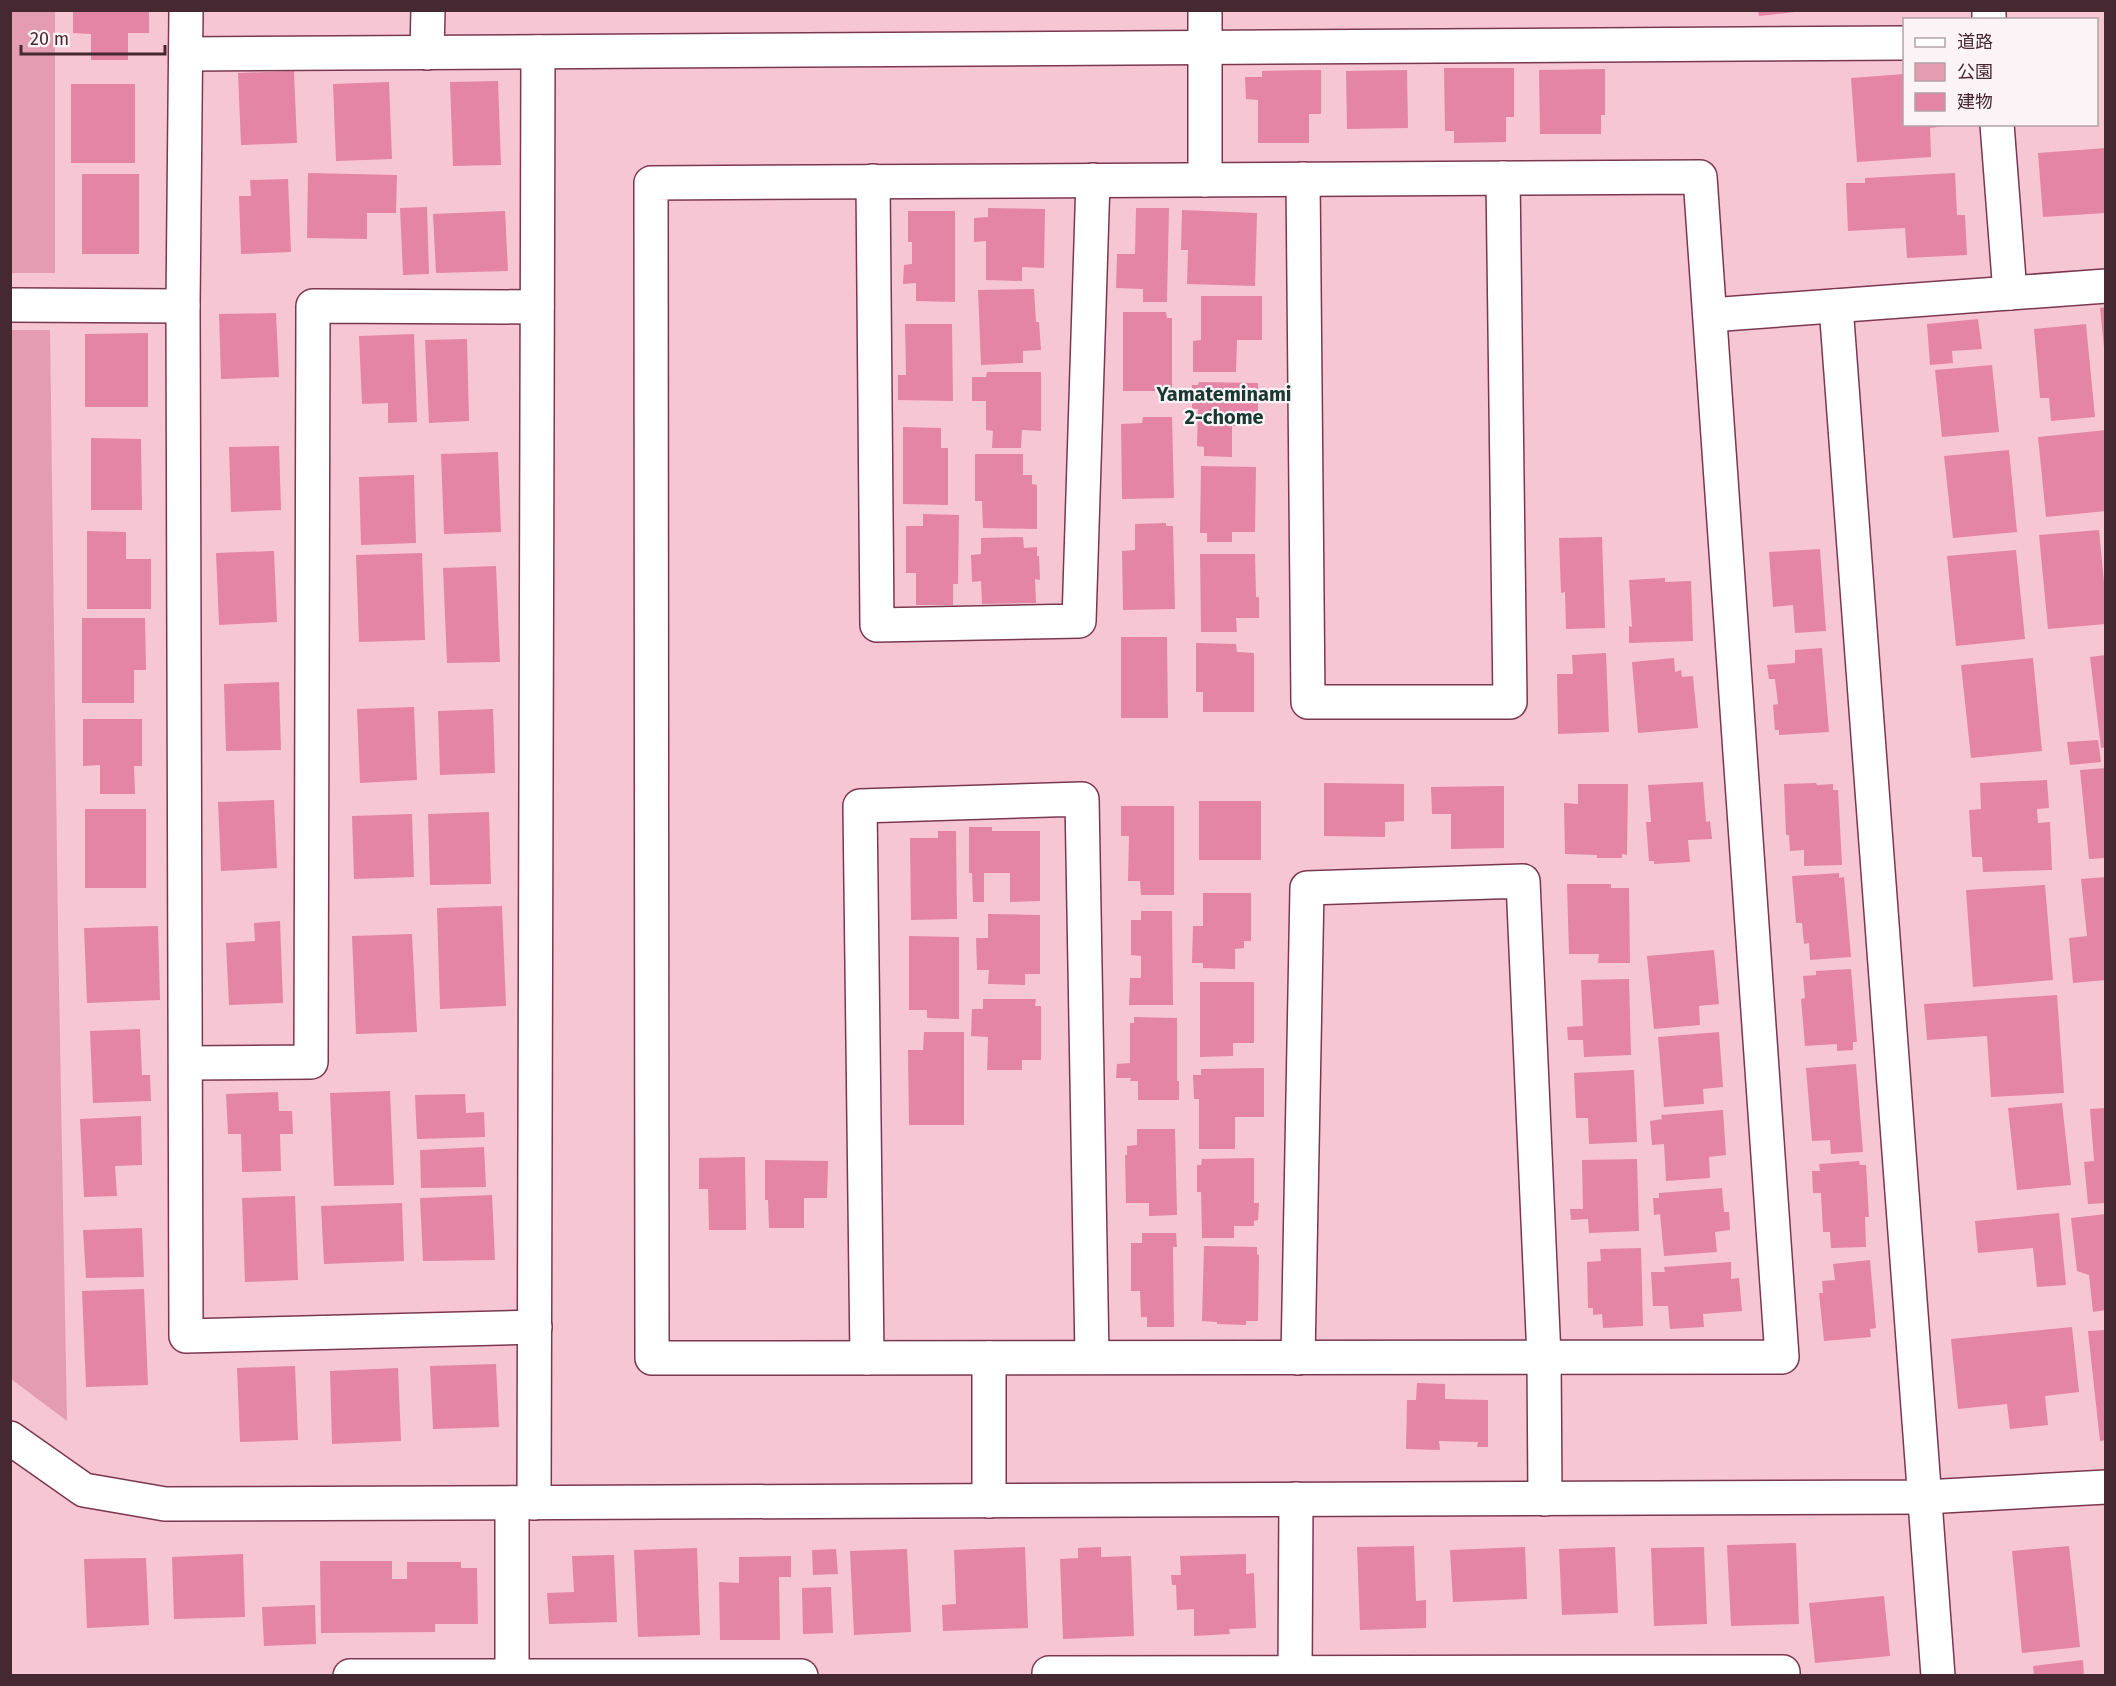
<svg xmlns="http://www.w3.org/2000/svg" width="2116" height="1686" font-family="'Fira Sans','Noto Sans JP',sans-serif">
<rect width="100%" height="100%" fill="#f6c6d4"/>
<g fill="#e39cb2">
<polygon points="11,10 55,11 55,273 11,273"/>
<polygon points="11,330 50,330 58,933 67,1421 11,1379"/>
</g>
<g fill="#e485a6">
<polygon points="73,10 149,10 149,33 128,33 128,60 91,60 91,34 73,33"/>
<polygon points="1758,10 1795,10 1795,12 1759,16"/>
<polygon points="1444,68 1514,68 1514,117 1506,117 1506,142 1454,143 1454,131 1445,131"/>
<polygon points="1605,69 1605,115 1601,115 1601,134 1540,134 1539,70"/>
<polygon points="1321,70 1321,114 1309,114 1309,143 1258,143 1258,100 1246,99 1245,77 1262,77 1262,71"/>
<polygon points="1407,70 1408,128 1347,129 1346,71"/>
<polygon points="294,71 297,143 241,145 238,73"/>
<polygon points="1904,74 1904,124 1947,124 1947,126 1930,128 1931,157 1857,162 1851,78"/>
<polygon points="498,81 501,165 453,166 450,82"/>
<polygon points="389,82 392,159 336,161 333,84"/>
<rect x="71" y="84" width="64" height="79"/>
<polygon points="2106,148 2106,213 2043,217 2038,153"/>
<polygon points="308,173 397,175 396,213 367,213 367,239 307,238"/>
<polygon points="1955,173 1957,215 1965,215 1967,255 1907,258 1905,228 1848,231 1846,183 1865,183 1865,178"/>
<rect x="82" y="174" width="57" height="80"/>
<polygon points="288,179 291,252 241,254 239,196 251,196 250,180"/>
<polygon points="427,207 429,274 403,275 400,208"/>
<polygon points="988,208 1045,209 1044,268 1022,267 1022,281 986,280 986,241 974,242 974,218 988,217"/>
<polygon points="1136,208 1169,208 1167,302 1143,302 1143,289 1116,288 1117,254 1135,254"/>
<polygon points="1182,210 1257,213 1255,286 1187,284 1188,250 1181,250"/>
<polygon points="505,211 508,271 436,273 433,214"/>
<polygon points="908,211 955,211 955,302 916,301 916,283 903,284 904,265 912,264 912,242 908,242"/>
<polygon points="1034,289 1036,322 1039,322 1041,350 1023,351 1023,363 981,365 978,290"/>
<polygon points="1201,296 1262,296 1262,340 1237,340 1236,372 1193,372 1193,341 1201,340"/>
<polygon points="2106,307 2106,347 2104,347 2100,308"/>
<polygon points="1123,312 1166,312 1167,318 1172,318 1172,391 1123,391"/>
<polygon points="276,313 279,377 221,379 219,314"/>
<polygon points="1978,319 1982,349 1952,351 1953,363 1930,365 1927,324"/>
<polygon points="905,324 952,324 953,401 898,400 898,375 906,375"/>
<polygon points="2086,324 2095,417 2051,421 2049,398 2040,398 2034,329"/>
<polygon points="148,333 148,407 85,407 85,334"/>
<polygon points="414,334 417,422 388,423 388,403 362,404 359,336"/>
<polygon points="467,339 469,421 429,423 425,340"/>
<polygon points="1992,365 1999,432 1942,437 1935,370"/>
<polygon points="987,372 1041,372 1041,431 1022,430 1021,448 992,448 993,431 986,430 986,401 972,401 972,377 986,377"/>
<polygon points="1199,382 1258,383 1258,414 1254,414 1254,426 1232,426 1232,457 1204,456 1204,447 1197,446 1198,409 1192,409 1192,385 1198,385"/>
<polygon points="1143,417 1172,417 1174,498 1122,499 1121,424 1142,423"/>
<polygon points="903,427 941,428 941,448 948,448 948,505 903,504"/>
<polygon points="2106,430 2106,511 2046,517 2038,437"/>
<polygon points="91,438 141,439 142,510 91,510"/>
<polygon points="279,446 281,510 231,512 229,447"/>
<polygon points="2009,450 2017,532 1953,538 1944,456"/>
<polygon points="498,452 501,532 444,534 441,454"/>
<polygon points="975,454 1023,454 1023,475 1032,475 1032,484 1037,485 1037,529 983,528 982,501 975,501"/>
<polygon points="1201,466 1256,467 1255,532 1232,532 1232,542 1207,542 1207,533 1200,533"/>
<polygon points="414,475 416,543 361,545 359,477"/>
<polygon points="923,514 959,515 958,584 953,584 953,605 916,605 916,573 906,573 906,526 923,526"/>
<polygon points="1166,523 1166,526 1173,526 1175,609 1123,610 1122,551 1135,550 1135,524"/>
<polygon points="2099,530 2106,603 2106,624 2048,629 2039,535"/>
<polygon points="87,531 126,532 126,559 151,559 151,609 87,609"/>
<polygon points="1023,537 1024,548 1037,547 1037,556 1039,556 1040,580 1035,579 1036,603 982,604 981,581 972,582 971,555 981,554 981,538"/>
<polygon points="1602,537 1605,628 1566,629 1565,592 1561,593 1559,538"/>
<polygon points="1820,549 1826,631 1795,633 1793,605 1773,607 1769,552"/>
<polygon points="2016,550 2025,639 1956,646 1947,556"/>
<polygon points="274,551 277,622 219,625 216,553"/>
<polygon points="422,553 425,640 359,642 356,555"/>
<polygon points="1200,554 1255,554 1256,597 1259,597 1259,618 1236,618 1237,632 1201,632"/>
<polygon points="496,566 500,662 447,663 443,568"/>
<polygon points="1665,578 1665,582 1691,581 1693,641 1629,643 1629,626 1632,627 1629,580"/>
<polygon points="82,618 145,618 146,670 134,670 134,703 82,703"/>
<polygon points="1121,637 1167,637 1168,718 1121,718"/>
<polygon points="1196,643 1236,644 1237,652 1254,653 1254,712 1203,712 1203,692 1196,692"/>
<polygon points="1822,648 1829,732 1779,735 1779,730 1775,730 1773,705 1778,704 1775,679 1769,679 1767,665 1795,663 1795,650"/>
<polygon points="1606,653 1609,732 1558,734 1557,674 1573,674 1572,655"/>
<polygon points="2106,655 2106,747 2101,748 2090,657"/>
<polygon points="1674,658 1675,672 1681,670 1682,677 1693,676 1698,728 1638,733 1632,662"/>
<polygon points="2033,658 2042,751 1971,758 1961,665"/>
<polygon points="279,682 281,750 226,751 224,684"/>
<polygon points="414,707 417,780 360,783 357,709"/>
<polygon points="493,709 495,773 440,775 438,711"/>
<polygon points="83,719 142,719 142,766 134,766 135,794 100,794 100,765 83,766"/>
<polygon points="2098,740 2101,762 2070,765 2067,742"/>
<polygon points="2106,768 2106,858 2089,859 2080,770"/>
<polygon points="2047,780 2049,808 2037,809 2038,823 2050,822 2052,870 1983,872 1982,857 1972,857 1969,810 1981,809 1980,783"/>
<polygon points="1703,782 1706,822 1710,821 1712,839 1688,840 1690,862 1654,864 1654,861 1649,861 1646,822 1651,822 1648,785"/>
<polygon points="1324,783 1404,784 1404,821 1385,822 1385,837 1324,836"/>
<polygon points="1816,783 1817,785 1833,784 1833,790 1838,790 1842,865 1804,866 1804,850 1790,851 1789,835 1786,835 1784,784"/>
<polygon points="1578,784 1628,784 1627,855 1622,854 1622,858 1597,858 1597,855 1565,854 1564,803 1578,804"/>
<polygon points="1504,786 1504,848 1451,849 1451,814 1432,814 1431,787"/>
<polygon points="274,800 277,868 221,871 218,802"/>
<rect x="1199" y="801" width="62" height="59"/>
<polygon points="1121,806 1174,806 1174,895 1141,895 1140,881 1128,881 1129,836 1121,836"/>
<rect x="85" y="809" width="61" height="79"/>
<polygon points="489,812 491,884 430,885 428,814"/>
<polygon points="412,814 414,877 354,879 352,816"/>
<polygon points="969,827 992,827 992,831 1040,831 1040,901 1010,902 1010,873 984,873 984,902 973,902 972,873 969,873"/>
<polygon points="938,831 956,831 957,919 911,920 910,838 938,838"/>
<polygon points="1839,873 1839,878 1844,877 1851,957 1810,960 1809,943 1804,944 1802,923 1796,923 1792,876"/>
<polygon points="2106,877 2106,980 2073,983 2069,938 2087,936 2081,879"/>
<polygon points="1567,884 1611,884 1611,888 1629,888 1630,963 1598,963 1599,954 1569,954"/>
<polygon points="2045,885 2053,980 1973,987 1966,890"/>
<polygon points="1203,893 1251,893 1251,941 1244,941 1244,948 1235,949 1235,969 1203,968 1203,963 1192,963 1193,926 1203,926"/>
<polygon points="502,906 506,1006 440,1009 437,908"/>
<polygon points="1141,911 1172,911 1173,1005 1129,1005 1130,978 1141,978 1141,956 1131,955 1131,920 1141,920"/>
<polygon points="988,914 1040,915 1040,974 1025,974 1025,985 988,984 989,970 977,970 976,938 988,938"/>
<polygon points="280,921 283,1003 229,1005 226,943 255,941 254,923"/>
<polygon points="158,926 160,1000 87,1003 84,928"/>
<polygon points="412,934 417,1032 356,1034 352,936"/>
<polygon points="909,936 959,937 959,1019 927,1018 927,1010 909,1010"/>
<polygon points="1714,950 1719,1004 1699,1006 1700,1025 1654,1029 1647,956"/>
<polygon points="1851,969 1857,1042 1853,1042 1853,1050 1837,1051 1837,1044 1805,1046 1801,999 1805,998 1803,976 1816,975 1816,971"/>
<polygon points="1629,979 1631,1055 1584,1057 1583,1040 1568,1040 1567,1027 1583,1026 1581,980"/>
<polygon points="1200,982 1254,982 1254,1043 1233,1043 1233,1056 1200,1057"/>
<polygon points="2057,995 2064,1093 1991,1097 1987,1036 1927,1040 1924,1004"/>
<polygon points="983,999 1036,999 1035,1006 1041,1006 1041,1060 1022,1060 1022,1070 987,1070 988,1037 971,1036 972,1009 983,1009"/>
<polygon points="1134,1017 1177,1018 1177,1081 1179,1081 1179,1100 1138,1100 1138,1081 1130,1081 1131,1078 1116,1078 1117,1064 1130,1063 1130,1023 1134,1023"/>
<polygon points="140,1029 142,1075 150,1075 151,1101 93,1103 90,1031"/>
<polygon points="924,1032 964,1032 964,1125 909,1125 908,1050 923,1050"/>
<polygon points="1719,1032 1723,1087 1703,1089 1704,1104 1664,1107 1658,1037"/>
<polygon points="1856,1064 1863,1152 1831,1154 1830,1140 1812,1141 1806,1068"/>
<polygon points="1264,1068 1264,1117 1235,1117 1235,1149 1199,1149 1199,1099 1194,1099 1193,1075 1201,1075 1201,1069"/>
<polygon points="1634,1070 1637,1142 1589,1144 1588,1118 1576,1118 1574,1073"/>
<polygon points="390,1091 394,1185 334,1186 330,1093"/>
<polygon points="278,1092 279,1111 292,1111 293,1134 280,1134 281,1171 242,1172 241,1134 228,1134 226,1094"/>
<polygon points="465,1094 466,1113 484,1112 485,1137 417,1139 415,1095"/>
<polygon points="2062,1103 2071,1185 2017,1190 2008,1108"/>
<polygon points="2106,1108 2106,1203 2088,1204 2084,1162 2094,1161 2090,1109"/>
<polygon points="1723,1110 1726,1155 1709,1157 1710,1178 1666,1181 1664,1144 1652,1145 1650,1121 1662,1119 1661,1115"/>
<polygon points="141,1116 142,1165 115,1166 117,1196 84,1197 80,1119"/>
<polygon points="1137,1129 1175,1129 1177,1215 1149,1216 1149,1203 1126,1203 1125,1155 1127,1155 1127,1146 1137,1145"/>
<polygon points="484,1147 486,1187 421,1188 420,1150"/>
<polygon points="745,1157 746,1230 709,1230 708,1189 699,1189 699,1158"/>
<polygon points="1254,1158 1254,1203 1259,1203 1258,1220 1254,1221 1254,1226 1234,1226 1234,1238 1202,1238 1201,1192 1197,1192 1197,1165 1201,1165 1202,1159"/>
<polygon points="1637,1159 1639,1231 1589,1233 1588,1219 1571,1220 1570,1209 1583,1209 1582,1160"/>
<polygon points="765,1160 828,1161 827,1198 804,1198 804,1228 769,1228 768,1200 765,1200"/>
<polygon points="1859,1161 1860,1165 1866,1165 1869,1217 1865,1217 1866,1247 1831,1248 1830,1232 1823,1232 1821,1193 1813,1193 1812,1171 1820,1171 1819,1164"/>
<polygon points="1722,1188 1724,1212 1729,1212 1730,1230 1715,1232 1717,1252 1664,1256 1660,1214 1654,1215 1653,1198 1659,1198 1659,1193"/>
<polygon points="492,1195 495,1260 423,1261 420,1198"/>
<polygon points="295,1196 298,1280 245,1282 242,1198"/>
<polygon points="402,1203 404,1261 324,1264 321,1206"/>
<polygon points="2059,1213 2066,1285 2037,1287 2033,1248 1978,1253 1975,1221"/>
<polygon points="2106,1214 2106,1310 2093,1312 2089,1275 2077,1271 2071,1218"/>
<polygon points="142,1228 144,1277 86,1278 83,1230"/>
<polygon points="1142,1233 1176,1233 1177,1247 1173,1247 1174,1327 1147,1327 1147,1317 1141,1317 1140,1291 1131,1291 1131,1243 1142,1243"/>
<polygon points="1204,1246 1257,1247 1257,1254 1259,1255 1258,1321 1246,1321 1246,1325 1217,1324 1217,1322 1202,1321"/>
<polygon points="1641,1248 1643,1326 1603,1328 1602,1314 1593,1315 1593,1308 1588,1308 1587,1262 1601,1261 1600,1249"/>
<polygon points="1870,1260 1876,1328 1870,1329 1871,1337 1824,1341 1819,1293 1823,1293 1822,1281 1835,1280 1833,1264"/>
<polygon points="1731,1262 1731,1279 1739,1278 1742,1311 1703,1314 1704,1327 1670,1329 1668,1306 1653,1306 1651,1272 1665,1272 1664,1267"/>
<polygon points="144,1289 148,1385 86,1387 82,1291"/>
<polygon points="2072,1327 2079,1392 2045,1396 2048,1425 2010,1429 2007,1404 1958,1409 1951,1339"/>
<polygon points="2106,1330 2106,1440 2100,1441 2088,1331"/>
<polygon points="496,1364 499,1427 433,1429 430,1366"/>
<polygon points="295,1366 298,1440 240,1442 237,1368"/>
<polygon points="398,1368 401,1441 332,1444 330,1371"/>
<polygon points="1417,1383 1445,1384 1445,1399 1488,1400 1488,1447 1477,1447 1478,1442 1439,1441 1440,1450 1406,1449 1407,1400 1416,1400"/>
<polygon points="1796,1543 1799,1624 1731,1626 1727,1545"/>
<polygon points="1414,1546 1416,1601 1426,1600 1426,1628 1360,1630 1357,1547"/>
<polygon points="2069,1546 2080,1647 2022,1653 2012,1551"/>
<polygon points="1025,1547 1028,1628 943,1631 942,1605 956,1604 954,1550"/>
<polygon points="1101,1547 1101,1557 1131,1556 1134,1636 1063,1639 1060,1559 1078,1558 1078,1548"/>
<polygon points="1525,1547 1527,1599 1453,1602 1450,1550"/>
<polygon points="1615,1547 1618,1613 1562,1615 1559,1549"/>
<polygon points="1704,1547 1707,1624 1654,1626 1651,1548"/>
<polygon points="697,1548 700,1635 638,1637 634,1550"/>
<polygon points="836,1549 838,1574 813,1575 812,1550"/>
<polygon points="907,1549 911,1632 854,1635 850,1551"/>
<polygon points="243,1554 245,1617 174,1619 172,1557"/>
<polygon points="1246,1554 1246,1574 1254,1573 1256,1628 1229,1629 1230,1634 1194,1636 1194,1609 1177,1610 1176,1585 1172,1585 1171,1575 1181,1575 1180,1556"/>
<polygon points="614,1555 617,1622 549,1624 547,1593 574,1592 572,1556"/>
<polygon points="791,1556 791,1577 779,1577 780,1640 720,1640 719,1582 739,1583 739,1557"/>
<polygon points="146,1558 149,1625 87,1628 84,1559"/>
<polygon points="320,1561 392,1561 392,1579 407,1579 407,1562 461,1562 461,1568 477,1568 478,1624 435,1624 435,1632 321,1633"/>
<polygon points="831,1587 833,1633 803,1634 802,1588"/>
<polygon points="1884,1596 1890,1656 1815,1663 1809,1603"/>
<polygon points="315,1605 316,1644 264,1646 262,1607"/>
<polygon points="2083,1660 2084,1676 2034,1676 2033,1666"/>
</g>
<g fill="none" stroke-linecap="round" stroke-linejoin="round">
<defs>
<g id="minor">
<polyline points="186,10 183,306 186,1336 535,1327"/>
<polyline points="1205,10 1205,180"/>
<polyline points="1989,10 1989,20"/>
<polyline points="427,53 428,10"/>
<polyline points="186,54 1904,43"/>
<polyline points="1997,124 2010,293"/>
<polygon points="1700,177 1782,1357 652,1358 651,183"/>
<polyline points="1303,179 1308,702 1510,702 1503,178"/>
<polyline points="873,181 877,625 1079,621 1093,180"/>
<polyline points="10,305 183,306"/>
<polyline points="1836,306 1938,1676"/>
<polyline points="1710,315 2106,286"/>
<polyline points="186,1063 311,1062 313,306 537,307"/>
<polyline points="867,1358 860,806 1082,799 1092,1357"/>
<polyline points="989,1358 989,1501"/>
<polyline points="1298,1358 1307,888 1523,881 1544,1357 1545,1499"/>
<polyline points="10,1438 84,1490 165,1504 1925,1497 2106,1487"/>
<polyline points="512,1503 512,1675"/>
<polyline points="534,1503 538,52"/>
<polyline points="1295,1673 1296,1499"/>
<polyline points="350,1676 801,1676"/>
<polyline points="1049,1676 1049,1673 1783,1672 1783,1676"/>
</g>
</defs>
<use href="#minor" stroke="#7a3850" stroke-width="36"/>
<use href="#minor" stroke="#fff" stroke-width="33"/>
</g>
<g text-anchor="middle" stroke-width="4.5" stroke-linejoin="round" paint-order="stroke">
<g font-size="20" font-weight="bold" fill="#183932" stroke="#fcf3f6">
<text x="1224" y="401">Yamateminami<tspan x="1224" dy="23">2-chome</tspan></text>
</g>
</g>
<rect width="2116" height="1686" fill="none" stroke="#462832" stroke-width="24"/>
<rect x="1903" y="18" width="195" height="108" fill="#fcf3f6" stroke="#b3a2a8" stroke-width="1.5"/>
<rect x="1915" y="38" width="30" height="9" fill="#ffffff" stroke="#b3a2a8" stroke-width="1.5"/>
<text x="1957" y="48" font-size="18" fill="#462832">道路</text>
<rect x="1915" y="63" width="30" height="18" fill="#e39cb2" stroke="#b3a2a8" stroke-width="1.5"/>
<text x="1957" y="78" font-size="18" fill="#462832">公園</text>
<rect x="1915" y="93" width="30" height="18" fill="#e485a6" stroke="#b3a2a8" stroke-width="1.5"/>
<text x="1957" y="108" font-size="18" fill="#462832">建物</text>
<path d="M21 45v9h144v-9" fill="none" stroke="#462832" stroke-width="3"/>
<text x="30" y="45" font-size="18" fill="#462832" stroke="#fcf3f6" stroke-width="4.5" paint-order="stroke">20 m</text>
</svg>
